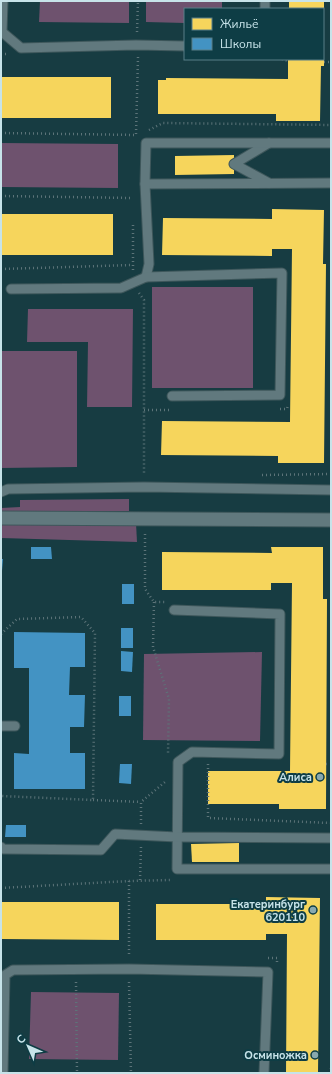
<svg xmlns="http://www.w3.org/2000/svg" width="332" height="1074" font-family="'Nunito Sans',sans-serif">
<rect width="100%" height="100%" fill="#173c42"/>
<g fill="#6e526e">
<polygon points="40,1 129,1 129,23 39,22"/>
<polygon points="146,1 222,1 222,9 185,9 185,23 146,22"/>
<polygon points="1,143 118,144 118,188 1,187"/>
<rect x="152" y="287" width="101" height="101"/>
<polygon points="28,309 133,309 132,407 87,407 88,342 27,342"/>
<polygon points="1,351 77,351 77,467 1,468"/>
<polygon points="129,499 129,511 1,512 1,508 20,507 20,500"/>
<polygon points="1,522 136,523 137,542 1,538"/>
<polygon points="262,652 260,741 143,740 144,654"/>
<polygon points="31,992 119,993 118,1060 29,1059"/>
</g>
<g fill="#f6d55c">
<rect x="289" y="1" width="35" height="8"/>
<polygon points="288,59 324,59 324,66 321,66 320,121 276,121 276,114 158,114 158,80 166,80 166,78 288,79"/>
<rect x="1" y="77" width="110" height="41"/>
<polygon points="234,155 234,174 175,175 175,156"/>
<polygon points="272,209 324,210 323,264 326,264 324,463 278,463 278,456 161,455 162,421 290,422 292,249 272,249 272,256 162,255 163,218 272,219"/>
<rect x="1" y="214" width="112" height="41"/>
<polygon points="271,547 323,547 323,599 327,599 326,809 279,809 279,804 208,804 208,771 290,771 292,583 271,583 271,590 162,590 162,552 272,553"/>
<polygon points="239,843 239,862 192,862 191,844"/>
<polygon points="266,897 320,898 318,1073 286,1073 287,934 266,934 266,940 156,940 156,904 266,904"/>
<polygon points="1,902 119,902 119,940 1,939"/>
</g>
<g fill="#4393c3">
<polygon points="31,547 51,547 52,559 31,559"/>
<polygon points="1,559 3,559 2,571 1,571"/>
<rect x="122" y="584" width="12" height="20"/>
<rect x="121" y="628" width="12" height="20"/>
<polygon points="14,632 85,633 85,667 70,667 69,695 85,695 84,727 70,727 70,753 85,753 85,789 14,789 14,753 29,754 29,668 14,668"/>
<polygon points="121,651 133,652 132,672 121,671"/>
<rect x="119" y="696" width="12" height="20"/>
<polygon points="120,764 132,764 131,784 119,783"/>
<polygon points="6,825 26,825 26,837 5,837"/>
</g>
<g fill="none" stroke-linecap="round" stroke-linejoin="round">
<defs>
<g id="service">
<polyline points="3,1 2,32 21,48 136,45 185,46"/>
<polyline points="265,9 265,1"/>
<polyline points="269,183 234,164 269,143"/>
<polyline points="145,184 331,183"/>
<polyline points="146,277 149,264 145,184 146,143 331,143"/>
<polyline points="11,289 121,288 146,277 282,273 280,395 172,396"/>
<polyline points="1,492 8,489 144,487 331,490"/>
<polyline points="174,610 280,614 279,754 192,752 178,762 177,869 331,869"/>
<polyline points="1,726 15,726"/>
<polyline points="1,847 3,849 101,850 115,834 177,837 331,838"/>
<polyline points="3,1073 5,975 13,970 129,969 268,972 264,1073"/>
</g>
<polyline id="pedestrian" points="1,518 331,520"/>
</defs>
<use href="#service" stroke="#3e575b" stroke-width="11"/>
<use href="#pedestrian" stroke="#3e575b" stroke-width="15"/>
<g stroke="#5d7479" stroke-width="2.5" stroke-dasharray="1 3" stroke-linecap="butt">
<polyline points="137,32 138,1"/>
<polyline points="1,54 8,54"/>
<polyline points="282,59 288,61"/>
<polyline points="324,62 331,62"/>
<polyline points="149,130 163,123 331,125"/>
<polyline points="1,133 137,135"/>
<polyline points="136,134 138,57"/>
<polyline points="1,196 133,198"/>
<polyline points="1,269 133,265"/>
<polyline points="133,270 133,225"/>
<polyline points="139,293 144,300 144,475"/>
<polyline points="280,409 287,409 288,405"/>
<polyline points="144,410 171,410"/>
<polyline points="262,475 331,474"/>
<polyline points="145,534 145,589 154,602 166,602"/>
<polyline points="154,602 153,647 169,699 168,754"/>
<polyline points="1,634 17,619 81,617 95,633 93,800 1,796"/>
<polyline points="208,764 208,818 331,823"/>
<polyline points="326,764 331,764"/>
<polyline points="93,800 141,802"/>
<polyline points="141,824 141,802 165,782"/>
<polyline points="140,880 141,847"/>
<polyline points="129,881 129,957"/>
<polyline points="1,888 129,881 170,880"/>
<polyline points="268,958 277,958 277,965"/>
<polyline points="76,982 77,1073"/>
<polyline points="129,982 131,1073"/>
<polyline points="331,1073 331,1065"/>
</g>
<use href="#service" stroke="#61797e" stroke-width="9"/>
<use href="#pedestrian" stroke="#61797e" stroke-width="13"/>
</g>
<g fill="#89a9af" stroke="#0e3d45" stroke-width="1.5">
<circle cx="320" cy="777" r="4"/>
<circle cx="313" cy="910" r="4"/>
<circle cx="315" cy="1055" r="4"/>
</g>
<g text-anchor="middle" stroke-width="4" stroke-linejoin="round" paint-order="stroke">
<g font-size="11" font-weight="bold" fill="#c7e3e9" stroke="#0e3d45" text-anchor="end">
<text x="312" y="781">Алиса</text>
<text x="305" y="908">Екатеринбург<tspan x="305" dy="13">620110</tspan></text>
<text x="307" y="1059">Осминожка</text>
</g>
</g>
<rect width="332" height="1074" fill="none" stroke="#c7e3e9" stroke-width="4"/>
<rect x="184" y="8" width="140" height="52" fill="#0e3d45" stroke="#587f87"/>
<rect x="192" y="18" width="20" height="12" fill="#f6d55c" stroke="#587f87"/>
<text x="220" y="28" font-size="12" fill="#c7e3e9">Жильё</text>
<rect x="192" y="38" width="20" height="12" fill="#4393c3" stroke="#587f87"/>
<text x="220" y="48" font-size="12" fill="#c7e3e9">Школы</text>
<g transform="translate(28 1046) rotate(315)" stroke="#0e3d45" stroke-width="3" paint-order="stroke">
<path d="M0-3L7 15L0 10L-7 15Z" fill="#c7e3e9"/>
<text y="-6" font-size="11" font-weight="bold" text-anchor="middle" fill="#c7e3e9">С</text>
</g>
</svg>
